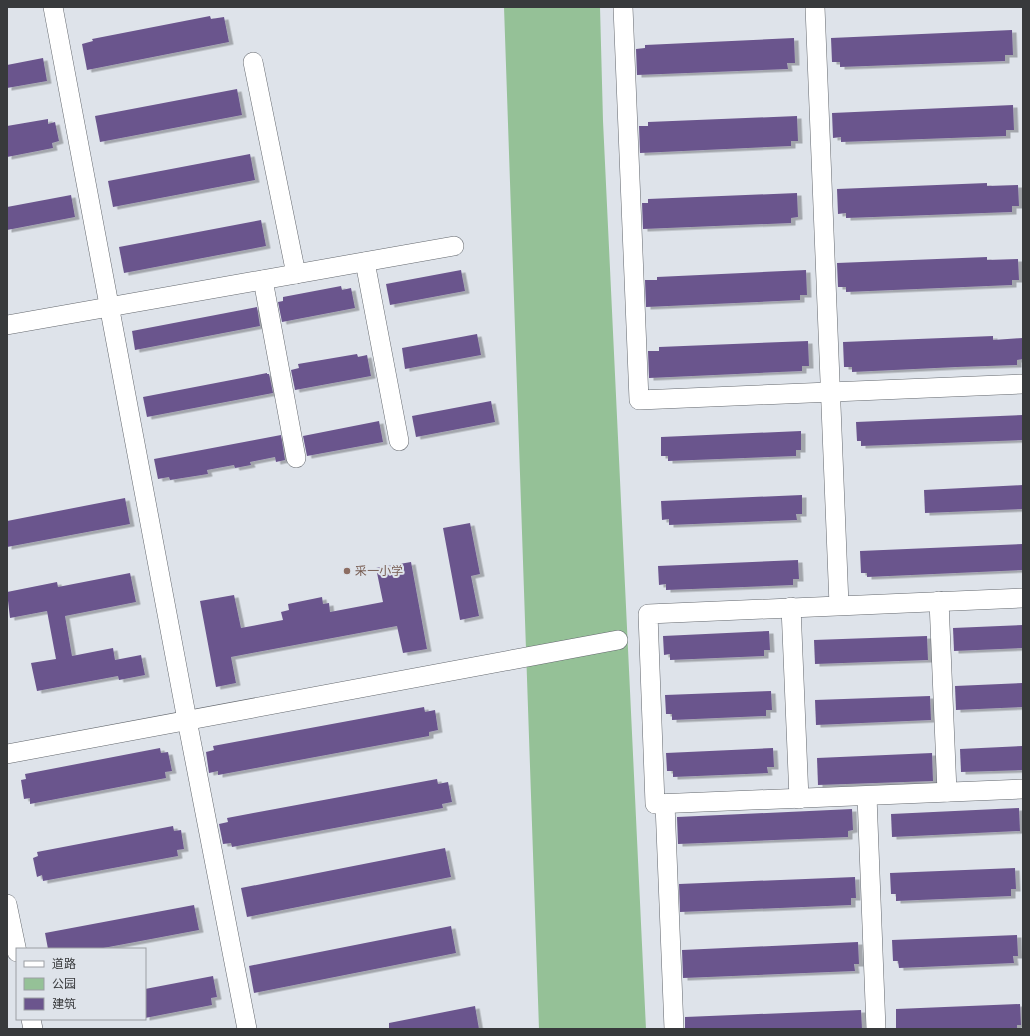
<svg xmlns="http://www.w3.org/2000/svg" width="1030" height="1036" font-family="Roboto,'Noto Sans SC',sans-serif">
<defs>
<filter id="shadow"><feDropShadow dx="4.5" dy="2.5" stdDeviation="0" flood-color="#0004"/></filter>
</defs>
<rect width="100%" height="100%" fill="#dee3ea"/>
<polygon fill="#95c197" points="504,7 600,7 603,121 646,1029 539,1029"/>
<g fill="#6b558d" filter="url(#shadow)">
<polygon points="210,16 211,19 224,17 229,42 87,70 82,44 93,41 92,39"/>
<polygon points="1012,30 1013,55 1005,55 1005,61 840,67 840,62 832,62 831,38"/>
<polygon points="794,38 795,63 787,63 788,69 637,75 636,49 645,48 645,45"/>
<polygon points="43,58 47,81 7,88 7,65"/>
<polygon points="237,89 242,115 100,142 95,116"/>
<polygon points="1013,105 1014,130 1006,130 1006,136 841,142 841,137 833,138 832,113"/>
<polygon points="797,116 798,141 791,141 791,146 640,153 639,126 648,126 648,122"/>
<polygon points="48,119 48,124 55,122 59,141 52,143 53,148 7,157 7,126"/>
<polygon points="250,154 255,180 113,207 108,181"/>
<polygon points="987,183 987,186 1018,185 1019,206 1012,206 1012,212 846,218 846,213 838,214 837,189"/>
<polygon points="797,193 798,217 791,218 791,223 643,229 642,203 648,203 648,199"/>
<polygon points="71,195 75,217 7,230 7,207"/>
<polygon points="261,220 266,246 124,273 119,247"/>
<polygon points="987,257 987,260 1018,259 1019,280 1012,280 1012,285 846,292 846,287 838,287 837,263"/>
<polygon points="461,270 465,291 390,305 386,284"/>
<polygon points="806,270 807,295 800,295 800,300 646,307 645,280 657,280 657,277"/>
<polygon points="341,286 342,290 351,288 355,308 282,322 278,302 283,301 283,297"/>
<polygon points="257,307 260,326 135,350 132,331"/>
<polygon points="477,334 481,355 405,369 402,348"/>
<polygon points="993,336 993,340 1023,338 1023,359 1017,360 1017,365 957,367 852,372 852,367 844,367 843,342"/>
<polygon points="808,341 809,366 802,366 802,371 649,378 648,351 659,351 659,347"/>
<polygon points="357,354 358,357 367,355 371,376 295,390 291,370 299,368 298,364"/>
<polygon points="267,373 267,374 269,374 273,393 147,417 143,397"/>
<polygon points="491,401 495,422 416,437 412,416"/>
<polygon points="1023,415 1023,440 861,446 861,441 857,441 856,422"/>
<polygon points="379,421 383,442 307,456 303,436"/>
<polygon points="801,431 801,450 796,450 796,456 668,461 668,456 661,456 661,437"/>
<polygon points="281,435 285,460 276,462 275,457 250,462 251,465 235,468 234,465 207,470 208,474 170,480 169,477 158,479 154,459"/>
<polygon points="1023,485 1023,509 925,513 924,490"/>
<polygon points="802,495 802,514 796,514 797,520 669,525 669,519 662,520 661,501"/>
<polygon points="125,498 130,524 7,547 7,521"/>
<polygon points="470,523 480,574 471,576 479,616 460,620 443,528"/>
<polygon points="1023,544 1023,570 867,577 867,573 861,573 860,551"/>
<polygon points="798,560 799,579 793,579 793,585 666,590 666,584 659,585 658,566"/>
<polygon points="411,562 427,649 403,653 397,626 231,657 236,683 216,687 200,601 234,595 241,628 283,620 281,612 289,610 288,604 322,597 323,604 329,603 330,612 383,602 376,568"/>
<polygon points="130,573 136,602 65,616 72,656 113,648 115,660 141,655 145,675 119,680 118,676 37,691 31,663 56,659 47,611 10,618 7,592 57,582 58,587"/>
<polygon points="1023,625 1023,648 954,651 953,628"/>
<polygon points="769,631 770,650 764,650 764,656 670,660 670,654 664,655 663,636"/>
<polygon points="927,636 928,660 815,664 814,640"/>
<polygon points="1023,683 1023,707 956,710 955,686"/>
<polygon points="771,691 772,710 766,710 766,716 672,720 672,714 666,714 665,695"/>
<polygon points="930,696 931,720 816,725 815,700"/>
<polygon points="424,707 425,712 435,710 438,730 429,732 429,736 218,775 218,771 209,773 206,752 214,750 213,746"/>
<polygon points="1023,746 1023,770 961,772 960,749"/>
<polygon points="160,748 161,753 168,752 172,771 165,772 166,778 30,804 30,798 24,799 21,780 26,779 25,774"/>
<polygon points="773,748 774,767 767,767 768,773 673,777 673,771 667,771 666,753"/>
<polygon points="932,753 933,781 818,785 817,758"/>
<polygon points="437,779 438,784 448,782 452,802 442,804 443,808 232,847 231,843 223,844 219,824 228,822 227,818"/>
<polygon points="1019,808 1020,831 892,837 891,814"/>
<polygon points="852,809 853,830 848,831 848,837 678,844 677,817"/>
<polygon points="173,826 174,831 181,830 184,849 177,850 178,856 43,881 42,875 37,877 33,858 38,856 37,852"/>
<polygon points="445,848 451,877 247,917 241,888"/>
<polygon points="1015,868 1016,889 1011,889 1011,896 896,901 896,894 891,894 890,873"/>
<polygon points="855,877 856,898 851,898 851,905 680,912 679,884"/>
<polygon points="194,905 199,930 98,949 48,949 45,933"/>
<polygon points="451,926 456,953 254,993 249,966"/>
<polygon points="1017,935 1018,956 1013,956 1014,963 899,968 898,961 893,961 892,940"/>
<polygon points="858,942 859,964 854,964 855,971 683,978 682,950"/>
<polygon points="213,976 217,997 211,998 212,1005 145,1018 145,989"/>
<polygon points="1020,1004 1021,1025 1017,1025 1017,1029 896,1029 896,1009"/>
<polygon points="475,1006 479,1029 389,1029 389,1023"/>
<polygon points="861,1010 862,1029 685,1029 685,1017"/>
</g>
<g fill="none" stroke-linecap="round" stroke-linejoin="round">
<defs>
<g id="minor">
<polyline points="53,7 187,720 247,1029"/>
<polyline points="623,7 639,400 1023,384"/>
<polyline points="815,7 839,605"/>
<polyline points="253,62 296,274"/>
<polyline points="365,262 399,441"/>
<polyline points="263,280 296,458"/>
<polyline points="7,325 454,246"/>
<polyline points="1023,598 648,614 655,804 1023,789"/>
<polyline points="939,601 947,792"/>
<polyline points="791,607 799,799"/>
<polyline points="7,754 618,640"/>
<polyline points="867,796 876,1029"/>
<polyline points="665,804 674,1029"/>
<polyline points="7,904 17,952"/>
<polyline points="31,1019 33,1029"/>
</g>
</defs>
<use href="#minor" stroke="#64686e" stroke-width="20"/>
<use href="#minor" stroke="#fff" stroke-width="19"/>
</g>
<circle fill="#8d6e63" stroke="#dee3ea" stroke-width="1.5" cx="347" cy="571" r="4"/>
<g text-anchor="middle" stroke-width="4" stroke-linejoin="round" paint-order="stroke">
<g font-size="12" fill="#785e54" stroke="#dee3ea" text-anchor="start">
<text x="355" y="575">采一小学</text>
</g>
</g>
<rect width="1030" height="1036" fill="none" stroke="#383a3c" stroke-width="16"/>
<rect x="16" y="948" width="130" height="72" fill="#dee3ea" stroke="#9c9fa4"/>
<rect x="24" y="961" width="20" height="6" fill="#ffffff" stroke="#9c9fa4"/>
<text x="52" y="968" font-size="12" fill="#383a3c">道路</text>
<rect x="24" y="978" width="20" height="12" fill="#95c197" stroke="#9c9fa4"/>
<text x="52" y="988" font-size="12" fill="#383a3c">公园</text>
<rect x="24" y="998" width="20" height="12" fill="#6b558d" stroke="#9c9fa4"/>
<text x="52" y="1008" font-size="12" fill="#383a3c">建筑</text>
</svg>
